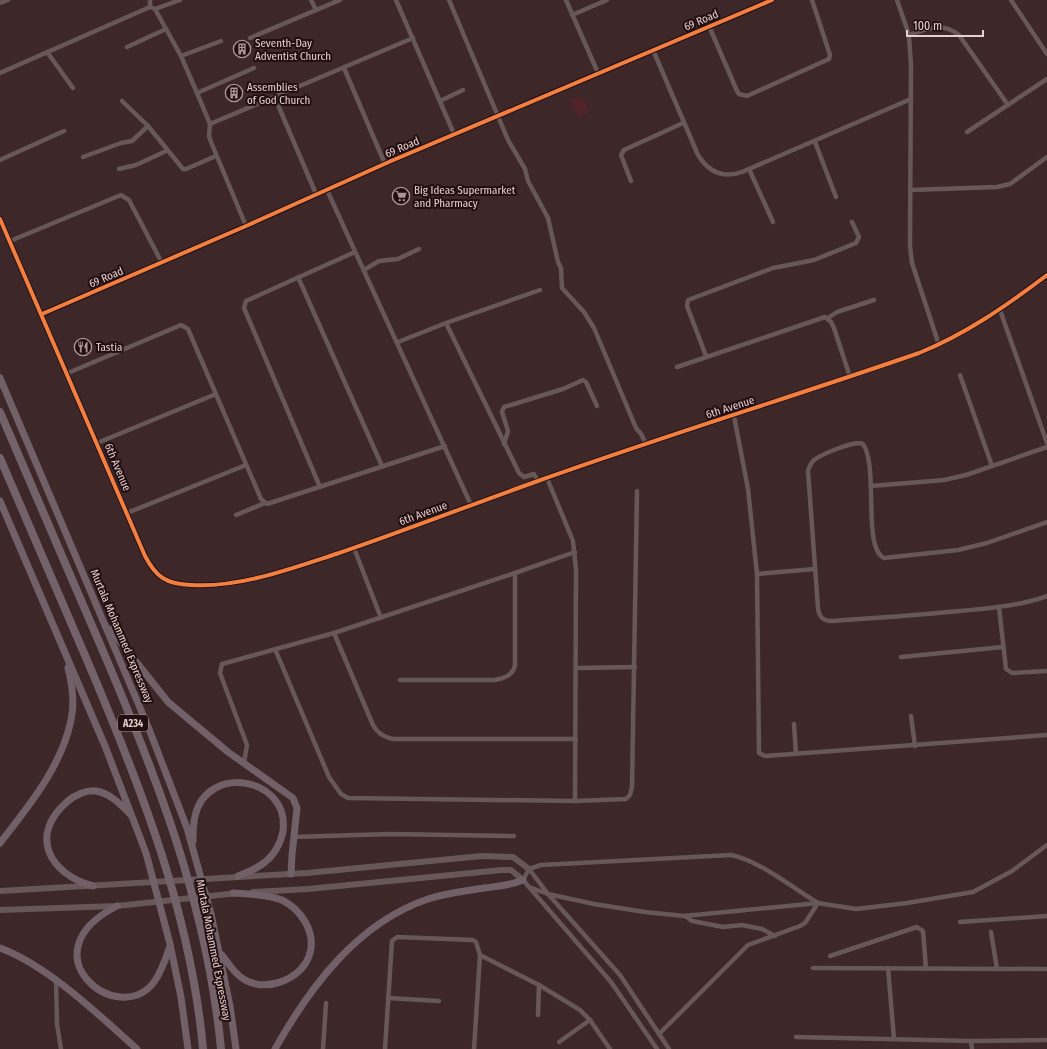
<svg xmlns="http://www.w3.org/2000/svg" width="1047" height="1049" font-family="'Fira Sans Condensed',sans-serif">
<rect width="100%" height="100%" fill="#3d2729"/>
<polygon fill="#512429" points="583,97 589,112 578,118 571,100"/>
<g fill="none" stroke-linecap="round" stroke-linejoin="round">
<g stroke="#675758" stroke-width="4.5">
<polyline points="150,0 150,7"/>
<polyline points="311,0 316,10"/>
<polyline points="396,0 454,134"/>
<polyline points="449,0 508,140 525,169 528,181 548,218 558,262 561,268 562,288 584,312 594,328 636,428 641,434 646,444"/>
<polyline points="566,0 598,73"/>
<polyline points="897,0 909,35 911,66 910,246 912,263 939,345"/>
<polyline points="1011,0 1047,54"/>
<polyline points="0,3 8,0"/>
<polyline points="150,7 155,9 181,56 197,93 210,124 209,136 211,142 246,226"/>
<polyline points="155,9 180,0"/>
<polyline points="572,15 607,0"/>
<polyline points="709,26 737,91 739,94 747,96 829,59 830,55 812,0"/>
<path d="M 909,35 C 929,29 940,21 959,35 L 1008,105"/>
<polyline points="250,38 340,0"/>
<polyline points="127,47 166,29"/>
<path d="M 653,50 L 698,155 C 708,171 722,179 742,172 L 911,99"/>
<polyline points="47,52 73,88"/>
<polyline points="181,56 221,41"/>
<polyline points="344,68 385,164"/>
<polyline points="0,73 150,7"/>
<polyline points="197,93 254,68"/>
<polyline points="275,98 316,194"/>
<polyline points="122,101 148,126 183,169 186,169 216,156"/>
<polyline points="440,101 463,90"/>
<polyline points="210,124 413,38"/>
<polyline points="967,132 1047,79"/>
<polyline points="815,142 836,197"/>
<polyline points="83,157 121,143 132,141 148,126"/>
<polyline points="0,160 64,131"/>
<polyline points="119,169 136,165 166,151"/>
<polyline points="749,169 773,222"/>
<polyline points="631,181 621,155 624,150 683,123"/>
<polyline points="327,190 471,505"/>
<polyline points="910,190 997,187 1010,184 1047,157"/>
<polyline points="10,241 121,195 129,200 162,263"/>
<polyline points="364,270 379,261 398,259 419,249"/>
<polyline points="298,277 382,466"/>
<polyline points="1000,310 1047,443"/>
<polyline points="42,314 246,226 391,161 772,0"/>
<polyline points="828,318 837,312 874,300"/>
<polyline points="446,323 519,473 524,477 534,474 538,481"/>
<polyline points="398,342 446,323 540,290"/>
<polyline points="706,356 687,306 688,300 773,268 814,260 856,243 859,237 852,222"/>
<polyline points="677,367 825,317 831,322 834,328 850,377"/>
<polyline points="68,373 181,325 188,329 261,499 267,504 445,446"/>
<polyline points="960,375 992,466"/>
<polyline points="734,416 748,489 757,574 759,753 765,756 1047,735"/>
<polyline points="97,443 216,394"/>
<polyline points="504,444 508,431 502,412 504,407 563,389 583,380 586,382 597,406"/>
<polyline points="547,478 573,541 576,570 575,801"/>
<polyline points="871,486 944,480 966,475 1047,447"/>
<polyline points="320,487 244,308 246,301 355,252"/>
<polyline points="127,513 246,465"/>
<polyline points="236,515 265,503"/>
<path d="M 1047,522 L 987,543 L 958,550 L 884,558 C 862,548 879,466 863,444 C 855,440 822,454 814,460 C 811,463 809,467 808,471 L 818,608 C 819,617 823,621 832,621 C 875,618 917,615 960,611 C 990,608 1019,606 1047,596"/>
<polyline points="354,548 381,618"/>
<polyline points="757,574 815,569"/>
<polyline points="999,607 1006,669 1012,673 1047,671"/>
<path d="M 334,633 L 373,725 C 377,733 383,737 393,739 L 576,739"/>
<polyline points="275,649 329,777 341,794 348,798 575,801 626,799 630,795 632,787 637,491"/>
<polyline points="901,657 1003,647"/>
<polyline points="576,668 635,667"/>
<path d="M 400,680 L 495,680 C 504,678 512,676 515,666 L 515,573"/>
<polyline points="911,716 915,746"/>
<polyline points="794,724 796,754"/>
<polyline points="244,763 247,745 220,673 222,664 334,633 515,573 575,552"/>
<polyline points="293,837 390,834 514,836"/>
<polyline points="529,869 548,894 620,975 669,1049"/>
<polyline points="529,887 548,894 594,904 645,912 684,916 818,903"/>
<polyline points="685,916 692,921 723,927 742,925 762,929 775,936"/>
<polyline points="960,922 1047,916"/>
<polyline points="991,932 997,969"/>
<polyline points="480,955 539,985 580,1010 590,1020 610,1049"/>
<polyline points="830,956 917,927 923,931 926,969"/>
<polyline points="813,968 1047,969"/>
<polyline points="888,968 894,1039"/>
<polyline points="56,981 57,1024 61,1049"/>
<polyline points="388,998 439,1001"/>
<polyline points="538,1015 539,985"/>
<polyline points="659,1034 748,945 800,926 805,923 818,903 856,909 907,903 973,892 1012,871 1047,845"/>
<polyline points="796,1037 971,1041 1047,1040"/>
<polyline points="971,1041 972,1049"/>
<polyline points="559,1042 590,1020"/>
<polyline points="323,1049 326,1003"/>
<polyline points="385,1049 392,941 397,937 473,940 476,942 480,955 474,1049"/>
<path d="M 657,1049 L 611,982 L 523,880 L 529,869 L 541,865 L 731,855 C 758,860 793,888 818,903"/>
</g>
<path stroke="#675758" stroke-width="5.5" d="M 0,219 L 145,556 C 156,577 166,584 191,585 C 239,588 290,569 336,554 C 404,531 470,505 538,481 C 664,436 792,397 919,353 C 966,334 1006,306 1047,275"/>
<g stroke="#675758" stroke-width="6">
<polyline points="0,891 307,873 482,856 513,857 529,869"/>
<polyline points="253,892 308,889 502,870 511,870 523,880"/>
<polyline points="0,910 117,906 238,893"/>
</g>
<g stroke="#716068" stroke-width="7">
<polyline points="0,378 149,729 187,828 211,914 230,1006 236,1049"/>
<polyline points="0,501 105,746 146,853 170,944 181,997 188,1049"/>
<polyline points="110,629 168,702 228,752 293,798 297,808 292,855 291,874"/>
<path d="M 193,841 C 193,833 193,824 195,816 C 207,763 290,777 283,831 C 281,843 274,855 265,862 C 257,869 247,872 238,876"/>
<path d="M 0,843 C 28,807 62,766 71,720 C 75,703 72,684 68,668"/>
<path d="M 93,886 C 49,874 28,835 68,801 C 75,795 86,790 96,791 C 110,793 121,805 131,815"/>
<path d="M 117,906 C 24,953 118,1030 154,982 C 162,971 166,958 170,946"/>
<path d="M 0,948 C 47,965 99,1015 137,1049"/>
<path d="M 222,955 C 228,963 234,973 242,978 C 264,994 303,980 310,953 C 316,931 300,909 282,900 C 267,894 248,894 233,893"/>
<path d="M 275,1049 C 310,987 357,923 428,899 C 446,893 466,891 484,888 C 498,886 509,886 523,880"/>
</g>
<g stroke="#74626b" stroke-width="8">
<path d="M 0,412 C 31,484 62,556 93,628 C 152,764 207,900 221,1049"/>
<path d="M 0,458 C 30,528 60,597 90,667 C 142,790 191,915 203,1049"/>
</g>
<defs>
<g id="cycleway">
<path d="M 0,219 L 145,556 C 156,577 166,584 191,585 C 239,588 290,569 336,554 C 404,531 470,505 538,481 C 664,436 792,397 919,353 C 966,334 1006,306 1047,275"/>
<polyline points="42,314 246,226 391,161 772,0"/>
</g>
</defs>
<use href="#cycleway" stroke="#200e10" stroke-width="6"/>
<use href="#cycleway" stroke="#f27e40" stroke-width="4"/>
</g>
<defs>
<symbol id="building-ring" viewBox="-11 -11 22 22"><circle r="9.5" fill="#200e10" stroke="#ad9494" stroke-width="1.5"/><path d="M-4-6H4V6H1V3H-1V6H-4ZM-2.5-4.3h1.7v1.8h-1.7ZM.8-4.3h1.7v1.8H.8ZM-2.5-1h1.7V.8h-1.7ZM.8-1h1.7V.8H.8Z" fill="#ad9494"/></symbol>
<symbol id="supermarket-ring" viewBox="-11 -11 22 22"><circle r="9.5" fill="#200e10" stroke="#ad9494" stroke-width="1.5"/><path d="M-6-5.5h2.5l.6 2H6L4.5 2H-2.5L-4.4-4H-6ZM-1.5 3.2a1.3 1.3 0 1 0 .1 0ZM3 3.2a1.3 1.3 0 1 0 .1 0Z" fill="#ad9494"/></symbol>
<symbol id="restaurant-ring" viewBox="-11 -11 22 22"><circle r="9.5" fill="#200e10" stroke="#ad9494" stroke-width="1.5"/><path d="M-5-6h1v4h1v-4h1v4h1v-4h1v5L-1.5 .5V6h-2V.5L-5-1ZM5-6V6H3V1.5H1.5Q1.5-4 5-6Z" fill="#ad9494"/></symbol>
</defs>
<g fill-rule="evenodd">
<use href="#building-ring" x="232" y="39" width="20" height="20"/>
<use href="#building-ring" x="224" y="83" width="20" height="20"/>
<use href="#supermarket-ring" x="391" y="186" width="20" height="20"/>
<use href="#restaurant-ring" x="73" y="337" width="20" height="20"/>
</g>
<g text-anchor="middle" stroke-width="4" stroke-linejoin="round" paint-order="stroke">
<rect fill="#200e10" stroke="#ad9495" stroke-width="1" x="118" y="715" width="30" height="16" rx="3"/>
<g font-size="10" font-weight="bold" fill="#e9cece">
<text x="133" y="727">A234</text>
</g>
<g font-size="11" fill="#e9cece" stroke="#200e10">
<text transform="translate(701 20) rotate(-23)" y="4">69 Road</text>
<text transform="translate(402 147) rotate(-23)" y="4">69 Road</text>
<text transform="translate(106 277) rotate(-23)" y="4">69 Road</text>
<text transform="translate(730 407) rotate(-18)" y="4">6th Avenue</text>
<text transform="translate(118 467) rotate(67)" y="4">6th Avenue</text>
<text transform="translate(423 513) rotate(-20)" y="4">6th Avenue</text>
<text transform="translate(122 636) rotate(67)" y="4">Murtala Mohammed Expressway</text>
<text transform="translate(214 950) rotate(79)" y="4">Murtala Mohammed Expressway</text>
</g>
<g font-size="11" fill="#e9cece" stroke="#200e10" text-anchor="start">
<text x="255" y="47">Seventh-Day<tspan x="255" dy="13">Adventist Church</tspan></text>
<text x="247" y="91">Assemblies<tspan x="247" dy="13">of God Church</tspan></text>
<text x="414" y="194">Big Ideas Supermarket<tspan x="414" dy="13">and Pharmacy</tspan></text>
<text x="96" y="351">Tastia</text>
</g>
</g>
<path d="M907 30v6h76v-6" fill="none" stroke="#e9cece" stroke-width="2"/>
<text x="913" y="30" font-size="12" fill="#e9cece" stroke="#200e10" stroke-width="3" paint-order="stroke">100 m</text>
</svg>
